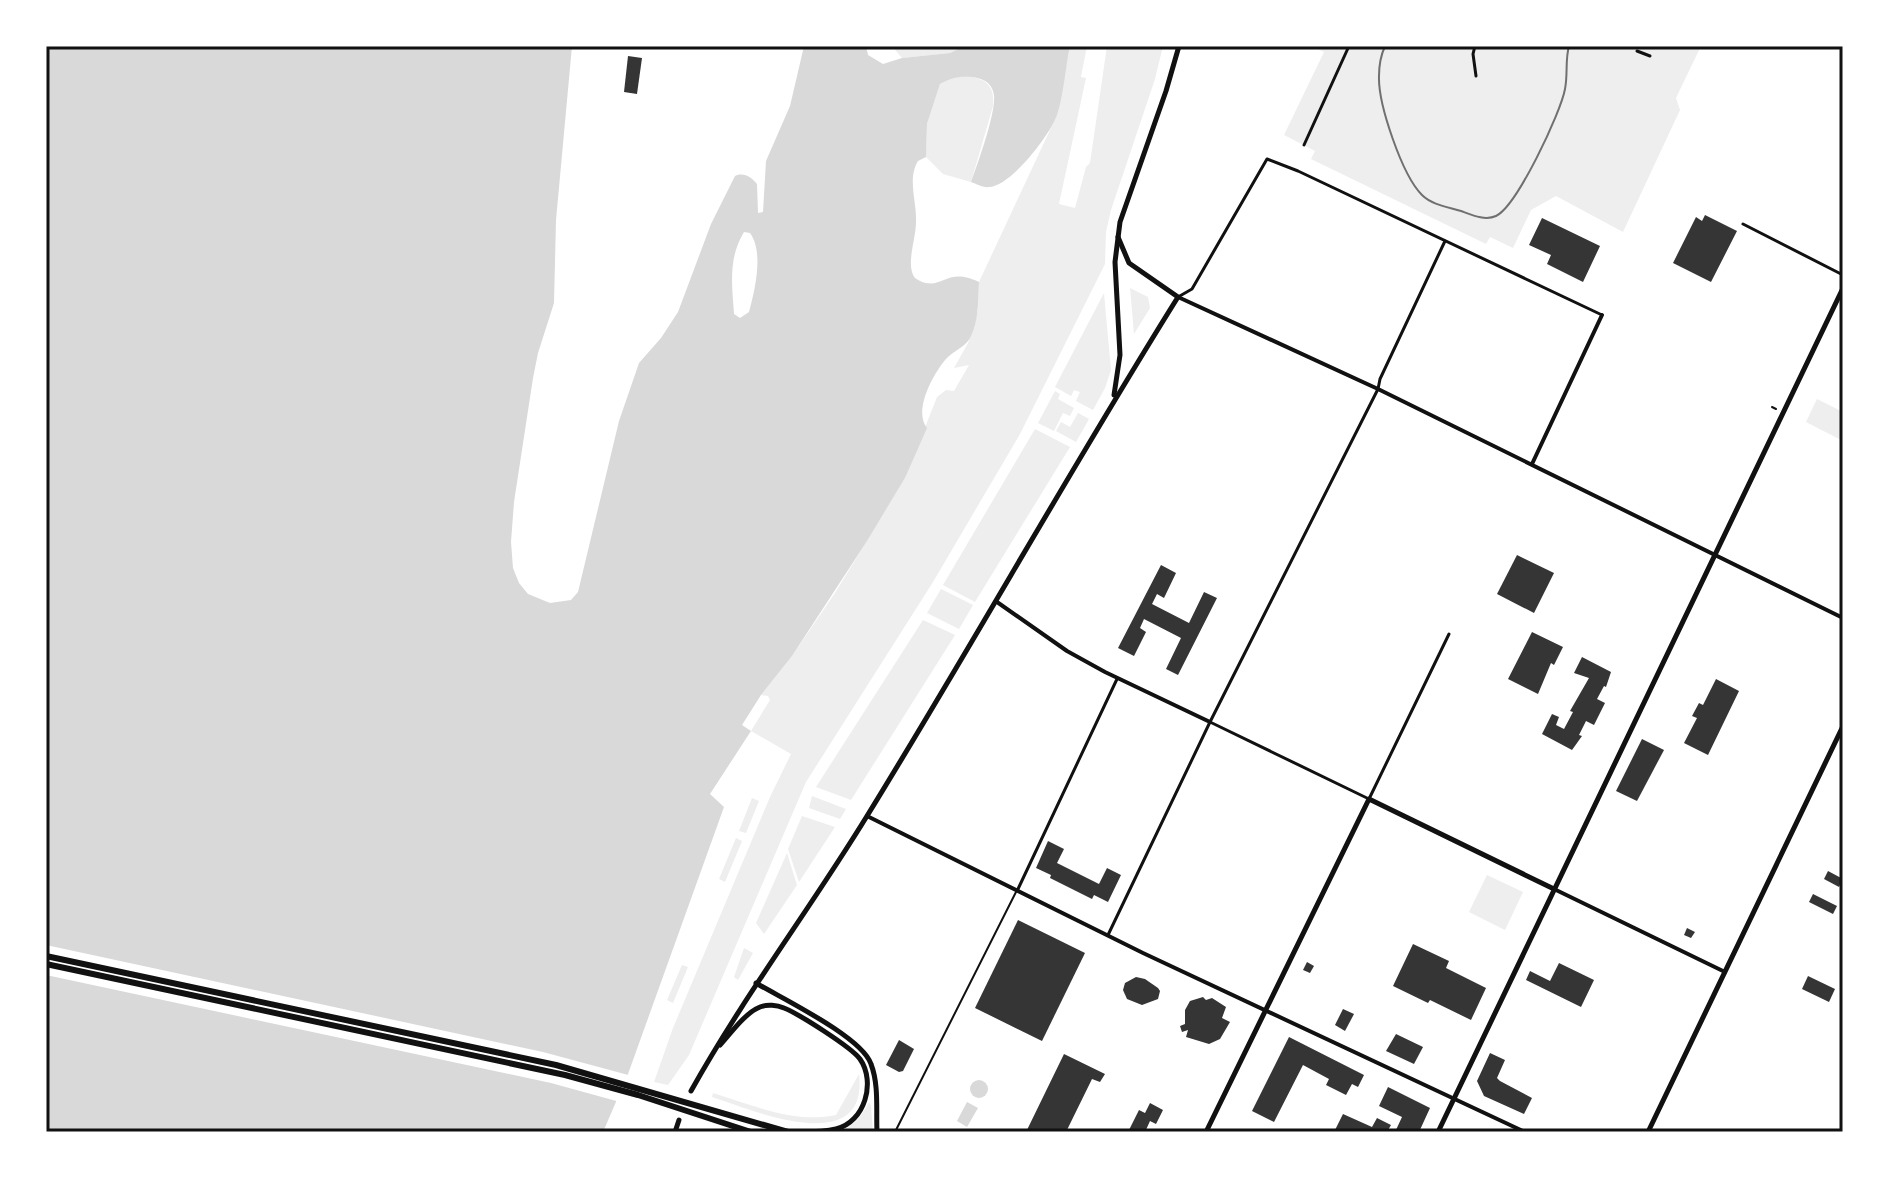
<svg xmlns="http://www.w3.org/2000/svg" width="1889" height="1178" font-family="Ubuntu,sans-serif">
<rect width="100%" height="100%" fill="#fff"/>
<g fill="#eee">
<polygon points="892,46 964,46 950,53 902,58"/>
<polygon points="1070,46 1087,46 1081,77 1086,78 1059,204 1075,208 1086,167 1090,163 1107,46 1163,46 1155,79 1111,210 1106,232 1105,264 1020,434 933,582 806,782 689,1055 668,1085 654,1082 673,1028 770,797 791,754 751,731 770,700 768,696 761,695 792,656 835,593 905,478 937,397 946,390 954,391 969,365 954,368 968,343 978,310 979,282 1056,117"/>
<polygon points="1312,46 1701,46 1676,98 1680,110 1623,232 1556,196 1531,210 1513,248 1490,237 1486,244 1311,159 1315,151 1284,135 1324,52"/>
<path d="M 963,76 C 984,78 995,83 993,106 L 971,182 L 943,174 L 926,157 L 927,124 L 940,84 L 952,77 Z"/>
<polygon points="1130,288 1148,297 1150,308 1134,334"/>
<polygon points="1104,293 1111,370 1105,388 1093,410 1076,401 1080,392 1074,390 1071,396 1055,387"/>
<polygon points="1055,391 1060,394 1058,399 1074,408 1070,416 1063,413 1054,431 1038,423"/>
<polygon points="1817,399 1843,412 1843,441 1806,422"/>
<polygon points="1078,413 1089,419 1076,442 1056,431 1061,422 1070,427"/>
<polygon points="1035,429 1070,447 975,602 943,585"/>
<polygon points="941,589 973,605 959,629 927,613"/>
<polygon points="923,620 955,635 851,800 816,787"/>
<polygon points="812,796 846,809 840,819 809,808"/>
<polygon points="752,798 759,801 746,833 739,831"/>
<polygon points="802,816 835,827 799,882 788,849"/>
<polygon points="736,838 742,841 725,882 719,879"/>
<polygon points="787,853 797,885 764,934 756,923"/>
<polygon points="1487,875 1523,892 1505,930 1469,912"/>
<polygon points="744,948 753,953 738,980 734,977"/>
<polygon points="682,965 688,967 673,1003 667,1000"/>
<path d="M 859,1074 C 869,1160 752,1110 712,1097 L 713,1093 C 752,1105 795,1124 836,1115 Z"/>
<path d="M 869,1102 L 871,1106 L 873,1132 L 836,1132 C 853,1128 861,1117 869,1102 Z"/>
</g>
<g fill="#d9d9d9" fill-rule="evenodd">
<path d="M 46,46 L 572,46 L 556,220 L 554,303 L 538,353 L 533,378 L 514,502 L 511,542 L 513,568 L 519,583 L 528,594 L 550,603 L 571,600 L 578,592 L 619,421 L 639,363 L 661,338 L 678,312 L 711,224 L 735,176 C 744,172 751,177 757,184 L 758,213 L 763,212 L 766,161 L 790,106 L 804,46 L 866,46 L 868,55 L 883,64 L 902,58 L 950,53 L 964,46 L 1070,46 C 1065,69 1064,93 1057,115 C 1050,135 1011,186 989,187 C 983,188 977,184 971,182 C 978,163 996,113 994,95 C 992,82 982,78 971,77 C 958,76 951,78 940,84 L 927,124 L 926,157 L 918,161 C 907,179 917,202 916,222 C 916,237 908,258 912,272 C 914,278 915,278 920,281 C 943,291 946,266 979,282 C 978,301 979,321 970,338 C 964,348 953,351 946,359 C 933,374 913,411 927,428 L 905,478 L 867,541 L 792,656 L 761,695 L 742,725 L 751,731 L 710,794 L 724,807 L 628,1074 L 603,1132 L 46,1132 ZM 744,232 L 750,233 C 764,252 755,290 749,312 L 740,318 L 734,314 C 732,285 728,258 744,232 Z"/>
<circle cx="979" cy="1089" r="9"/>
<polygon points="967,1102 978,1108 967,1127 957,1121"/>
</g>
<polygon fill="#fff" points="46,945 543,1052 632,1076 620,1102 551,1083 46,975"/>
<g fill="#353535">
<polygon points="628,56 642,58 637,94 624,92"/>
<polygon points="1705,215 1737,231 1711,282 1673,263 1696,217 1702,221"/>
<polygon points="1542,218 1600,246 1583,282 1547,264 1551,255 1529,245"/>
<polygon points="1517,555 1554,573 1534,613 1497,594"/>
<polygon points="1161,565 1176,573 1164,598 1157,594 1152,604 1189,623 1204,592 1217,598 1178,675 1166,669 1181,638 1144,619 1140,628 1146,632 1134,656 1118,648"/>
<polygon points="1532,632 1563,647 1554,665 1551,663 1538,694 1508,679"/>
<polygon points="1582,657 1611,672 1606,687 1604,686 1597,699 1605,703 1594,725 1586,721 1579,735 1582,736 1572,750 1542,734 1552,714 1559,717 1556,725 1564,729 1573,712 1570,711 1589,678 1574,673"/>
<polygon points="1716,679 1739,691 1708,755 1684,743 1697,718 1692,716 1699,703 1703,705"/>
<polygon points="1642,739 1664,750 1637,801 1616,791"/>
<polygon points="1048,841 1064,849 1057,863 1099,884 1107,868 1121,875 1108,902 1094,895 1092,899 1050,878 1051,875 1036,868"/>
<polygon points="1828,871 1843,879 1839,887 1824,879"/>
<polygon points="1813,894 1837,906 1833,914 1809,902"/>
<polygon points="1018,920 1085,953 1042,1041 975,1008"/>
<polygon points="1687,928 1695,932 1691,938 1684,935"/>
<polygon points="1413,944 1449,961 1446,968 1486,988 1471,1020 1430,1000 1428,1003 1393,986"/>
<polygon points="1307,962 1314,966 1310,973 1303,970"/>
<polygon points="1559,963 1594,980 1581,1007 1526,980 1530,971 1550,981"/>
<polygon points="1808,976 1835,989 1829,1002 1802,989"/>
<polygon points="1136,977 1145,979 1158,988 1160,991 1158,999 1142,1005 1127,999 1123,990 1125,983"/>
<polygon points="1203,997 1206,1000 1212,998 1226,1007 1222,1018 1230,1022 1220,1039 1209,1044 1186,1037 1188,1030 1182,1032 1180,1026 1185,1024 1185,1010 1190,1001"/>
<polygon points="1343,1009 1354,1014 1345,1031 1335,1025"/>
<polygon points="1396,1034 1423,1047 1414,1064 1386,1051"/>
<polygon points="1289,1037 1364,1075 1358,1087 1352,1084 1346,1095 1326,1085 1329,1079 1303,1065 1274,1122 1252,1111"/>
<polygon points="899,1040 914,1049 903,1071 899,1072 886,1065"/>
<polygon points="1490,1053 1505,1060 1497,1078 1500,1081 1532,1098 1524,1114 1484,1096 1477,1081"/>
<polygon points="1064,1054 1105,1074 1100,1082 1092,1079 1066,1132 1026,1132"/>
<polygon points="1388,1087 1430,1108 1419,1132 1395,1132 1402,1117 1379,1106"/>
<polygon points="1150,1103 1163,1110 1156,1124 1150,1121 1145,1132 1128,1132 1139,1110 1145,1113"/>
<polygon points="1343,1114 1372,1127 1377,1118 1391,1125 1387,1132 1334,1132"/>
</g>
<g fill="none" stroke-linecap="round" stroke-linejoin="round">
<polyline stroke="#111" stroke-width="2" points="1772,407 1776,409"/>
<polyline stroke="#111" stroke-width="2" points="895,1132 1017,890"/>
<g stroke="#111" stroke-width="3">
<polyline points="1475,46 1473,54 1476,76"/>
<polyline points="1689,46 1695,46"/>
<polyline points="1637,51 1650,56"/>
<polyline points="1304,145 1349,46"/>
</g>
<g stroke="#111" stroke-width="3">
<polyline points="1743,224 1843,275"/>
<polyline points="1178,297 1192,289 1267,159 1298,171 1602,315"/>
<polyline points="1210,722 1369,799 1449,634"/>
<polyline points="1018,889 1117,679"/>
<polyline points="1108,935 1210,722 1378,389 1380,379 1445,241"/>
</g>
<g stroke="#111" stroke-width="4">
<polyline points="1178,297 1378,389 1843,618"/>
<polyline points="1532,464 1602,315"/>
<polyline points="997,602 1067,651 1105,672 1210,722"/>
<polyline points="867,816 1143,953 1525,1132"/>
<polyline points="1554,889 1725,972"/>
</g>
<g stroke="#111" stroke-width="5">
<polyline points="1114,395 1120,355 1115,262 1120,222 1166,91 1179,46"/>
<path d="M 756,983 C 783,999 862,1037 871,1064 C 879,1085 876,1110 877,1132"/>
<path d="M 720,1045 C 731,1033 745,1013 760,1007 C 767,1004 777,1005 784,1008 C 799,1014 851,1047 860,1059 C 876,1082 865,1122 836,1129 C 821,1133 803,1132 787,1132"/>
<path d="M 691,1091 C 744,996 810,909 867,816 C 973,644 1071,468 1178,297 L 1129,263 L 1118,237"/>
<polyline points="675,1132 679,1120"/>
</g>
<g stroke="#111" stroke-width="5">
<polyline points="1206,1132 1369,799 1554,889"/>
<polyline points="1438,1132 1843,288"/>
<polyline points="1648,1132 1843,726"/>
</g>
<g stroke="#111" stroke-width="6">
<polyline points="46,956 556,1065 788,1132"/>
<polyline points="46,964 565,1075 638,1095 751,1132"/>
</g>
<path stroke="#707070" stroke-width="2" d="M 1385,46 C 1381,55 1379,66 1379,76 C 1378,104 1402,175 1422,195 C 1432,205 1448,207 1461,211 C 1472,215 1485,221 1496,216 C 1517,206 1561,112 1565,89 C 1568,74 1565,60 1569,46"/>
</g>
<rect width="1889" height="1178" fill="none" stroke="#ffffff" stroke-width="96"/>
<rect x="48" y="48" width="1793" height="1082" fill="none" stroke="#111" stroke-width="3"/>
</svg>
